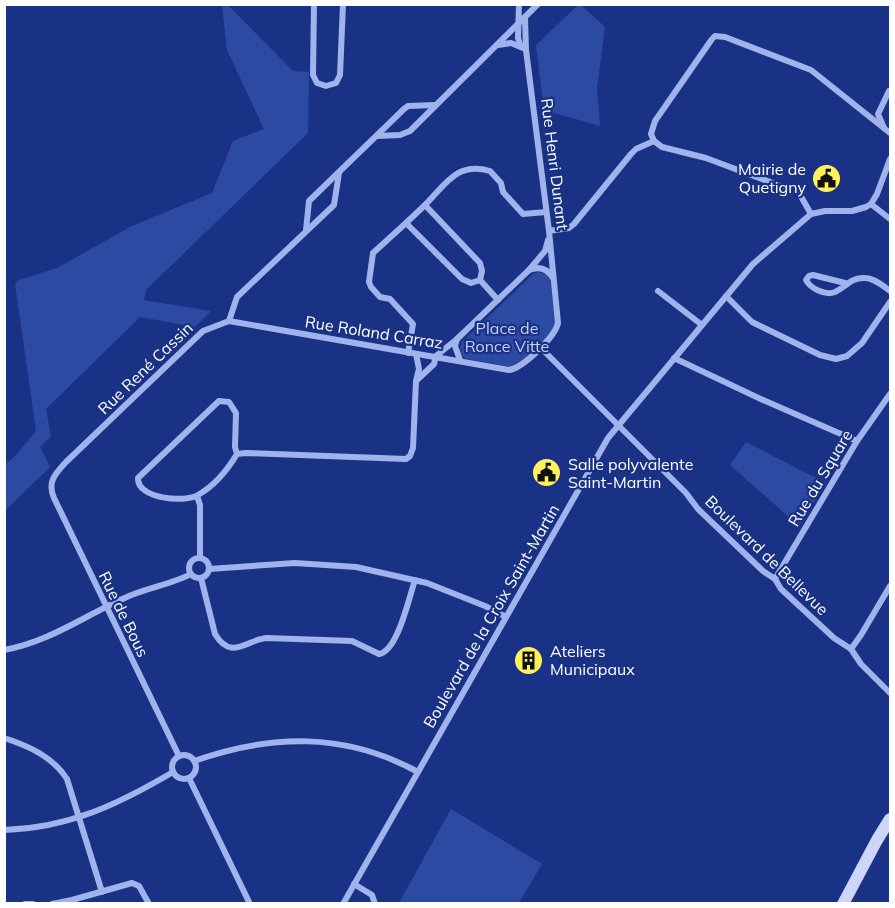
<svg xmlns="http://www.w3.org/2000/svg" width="895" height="908" font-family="Mulish,sans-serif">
<rect width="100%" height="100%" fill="#1a3285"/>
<g fill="#2d4aa3">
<polygon points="222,5 228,5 293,71 309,72 308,133 146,290 144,300 211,311 195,327 140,317 46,409 51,436 40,447 50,467 5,511 5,465 17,454 36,431 15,284 19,280 57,268 132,226 212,193 233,141 264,129 227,50"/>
<polygon points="578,5 581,5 605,27 597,88 600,126 544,110 536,45"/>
<path d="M 538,272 L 546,274 L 550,279 L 556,323 L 554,330 L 519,365 L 513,367 L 466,359 C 460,354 459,349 462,342 L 533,274 Z"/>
<polygon points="746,442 826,483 799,526 730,465"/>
<polygon points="451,809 542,864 519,903 399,903"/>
</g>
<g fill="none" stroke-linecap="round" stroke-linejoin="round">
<g stroke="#a0b3ec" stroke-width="6">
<polyline points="314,4 313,75 317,83 326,86 336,83 340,75 343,4"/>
<polyline points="519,4 518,38 521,47"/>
<polyline points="498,45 511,43 523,48"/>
<polyline points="884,128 878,114 889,91"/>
<polyline points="377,136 400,135 410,131 538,4"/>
<polyline points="871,204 890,219"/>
<polygon points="425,205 480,263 482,271 480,280 471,283 462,279 406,223"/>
<path d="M 425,205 C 446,184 457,161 490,171 L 501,183 L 503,192 L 523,214 L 546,212"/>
<polyline points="811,214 799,193 706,158 662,147 654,141 651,134 655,121 712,39 715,36 725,37 811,70 890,133"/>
<polyline points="406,223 373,253 369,282 371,287 380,297 390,299 413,324 408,353"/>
<polyline points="306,230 309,201 404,109 408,106 435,105"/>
<polyline points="549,231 569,228 574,224 631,154 636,149 654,141"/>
<path d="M 529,270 C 539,266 547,268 553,278"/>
<polyline points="480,280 498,300"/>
<path d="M 845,283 L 813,275 L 809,276 L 806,280 C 810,288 825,296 835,292 C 846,287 851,277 865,278 C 874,278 883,286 890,291"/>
<polyline points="658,291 702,325"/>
<polyline points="726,296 752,322 820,355 836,359 847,356 862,343 890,302"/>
<path d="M 229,321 L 509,370 C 523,368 555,337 558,323 L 549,231 L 526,50 L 525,17"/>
<polyline points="540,347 686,493 698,509 763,571 775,579 781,589 834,638 851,649 861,664 890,693"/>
<polyline points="436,356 457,339"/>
<polyline points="674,358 763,400 857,441"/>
<polyline points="460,360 455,346 457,339 529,270 545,251 548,240"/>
<polyline points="417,380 434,364 436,356"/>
<path d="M 237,454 L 235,447 L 236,413 L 229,402 L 219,401 L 138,478 C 137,499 185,503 198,495 C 214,486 228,469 237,454 L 246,453 L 406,459 L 410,456 L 413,448 L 416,381 L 419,369 L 416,354"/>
<polyline points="197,496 200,505 200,558"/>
<circle cx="199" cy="568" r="10"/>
<polyline points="209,569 295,563 356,567 427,583 485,606 506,617"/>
<path d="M 201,578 L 215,634 C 232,662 247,639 267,638 L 352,641 L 379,654 C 398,651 409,597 415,580"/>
<polyline points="775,579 857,441 890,394"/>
<polyline points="851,649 861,635 890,586"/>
<path d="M 4,650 C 50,642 87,614 129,596 C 147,588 175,583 191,574"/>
<path d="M 4,738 C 29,746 53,757 67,779 L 102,892"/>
<circle cx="184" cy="767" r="12"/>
<path d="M 179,756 L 54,498 C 47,482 55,474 66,462 L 203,331 L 229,321 L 237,297 L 334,205 L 339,173"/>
<path d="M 194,761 C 271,734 345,732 418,772"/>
<polyline points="189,778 250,904"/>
<path d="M 4,830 C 69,828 119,804 173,772"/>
<polyline points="354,884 372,895 375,904"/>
<polyline points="25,904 33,904"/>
<polyline points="52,904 72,900 132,883 139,886 149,904"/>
<polyline points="343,904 608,438 753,264 811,214 825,211 852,211 866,207 871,204 877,194 890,159"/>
</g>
<polyline stroke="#cdd6f8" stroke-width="12" points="843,904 877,840 890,819"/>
</g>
<defs>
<symbol id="civic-disc" viewBox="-11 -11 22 22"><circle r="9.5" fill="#fef15c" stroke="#1a3285"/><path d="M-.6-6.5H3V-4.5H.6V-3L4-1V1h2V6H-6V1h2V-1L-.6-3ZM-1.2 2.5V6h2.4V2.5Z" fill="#111"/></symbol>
<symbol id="building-disc" viewBox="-11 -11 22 22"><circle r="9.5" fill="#fef15c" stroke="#1a3285"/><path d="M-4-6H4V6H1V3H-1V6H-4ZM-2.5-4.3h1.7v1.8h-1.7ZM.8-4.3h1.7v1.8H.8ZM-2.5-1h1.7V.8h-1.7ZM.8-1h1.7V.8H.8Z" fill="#111"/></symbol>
</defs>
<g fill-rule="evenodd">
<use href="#civic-disc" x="810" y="162" width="33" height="33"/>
<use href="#civic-disc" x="530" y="456" width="33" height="33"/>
<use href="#building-disc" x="512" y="644" width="33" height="33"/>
</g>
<g text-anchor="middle" stroke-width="4.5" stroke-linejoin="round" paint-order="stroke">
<g font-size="16" fill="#fff" stroke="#1a3285">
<text transform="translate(555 164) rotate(83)" y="6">Rue Henri Dunant</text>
<text transform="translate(374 332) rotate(9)" y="6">Rue Roland Carraz</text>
<text transform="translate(145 368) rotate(-44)" y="6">Rue René Cassin</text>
<text transform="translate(820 478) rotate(-59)" y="6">Rue du Square</text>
<text transform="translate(767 555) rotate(44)" y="6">Boulevard de Bellevue</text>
<text transform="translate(124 614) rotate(64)" y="6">Rue de Bous</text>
<text transform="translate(491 616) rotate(-60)" y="6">Boulevard de la Croix Saint-Martin</text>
</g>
<g font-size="16" fill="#fff" stroke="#1a3285" text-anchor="start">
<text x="806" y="175" text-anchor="end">Mairie de<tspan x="806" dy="18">Quetigny</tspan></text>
<text x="568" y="470">Salle polyvalente<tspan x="568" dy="18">Saint-Martin</tspan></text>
<text x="550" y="657">Ateliers<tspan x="550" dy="18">Municipaux</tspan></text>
</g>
<g font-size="16" fill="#c5d2f9" stroke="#1a3285">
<text x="507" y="334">Place de<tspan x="507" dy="18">Ronce Vitte</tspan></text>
</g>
</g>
<rect width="895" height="908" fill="none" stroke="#ffffff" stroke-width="12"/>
</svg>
